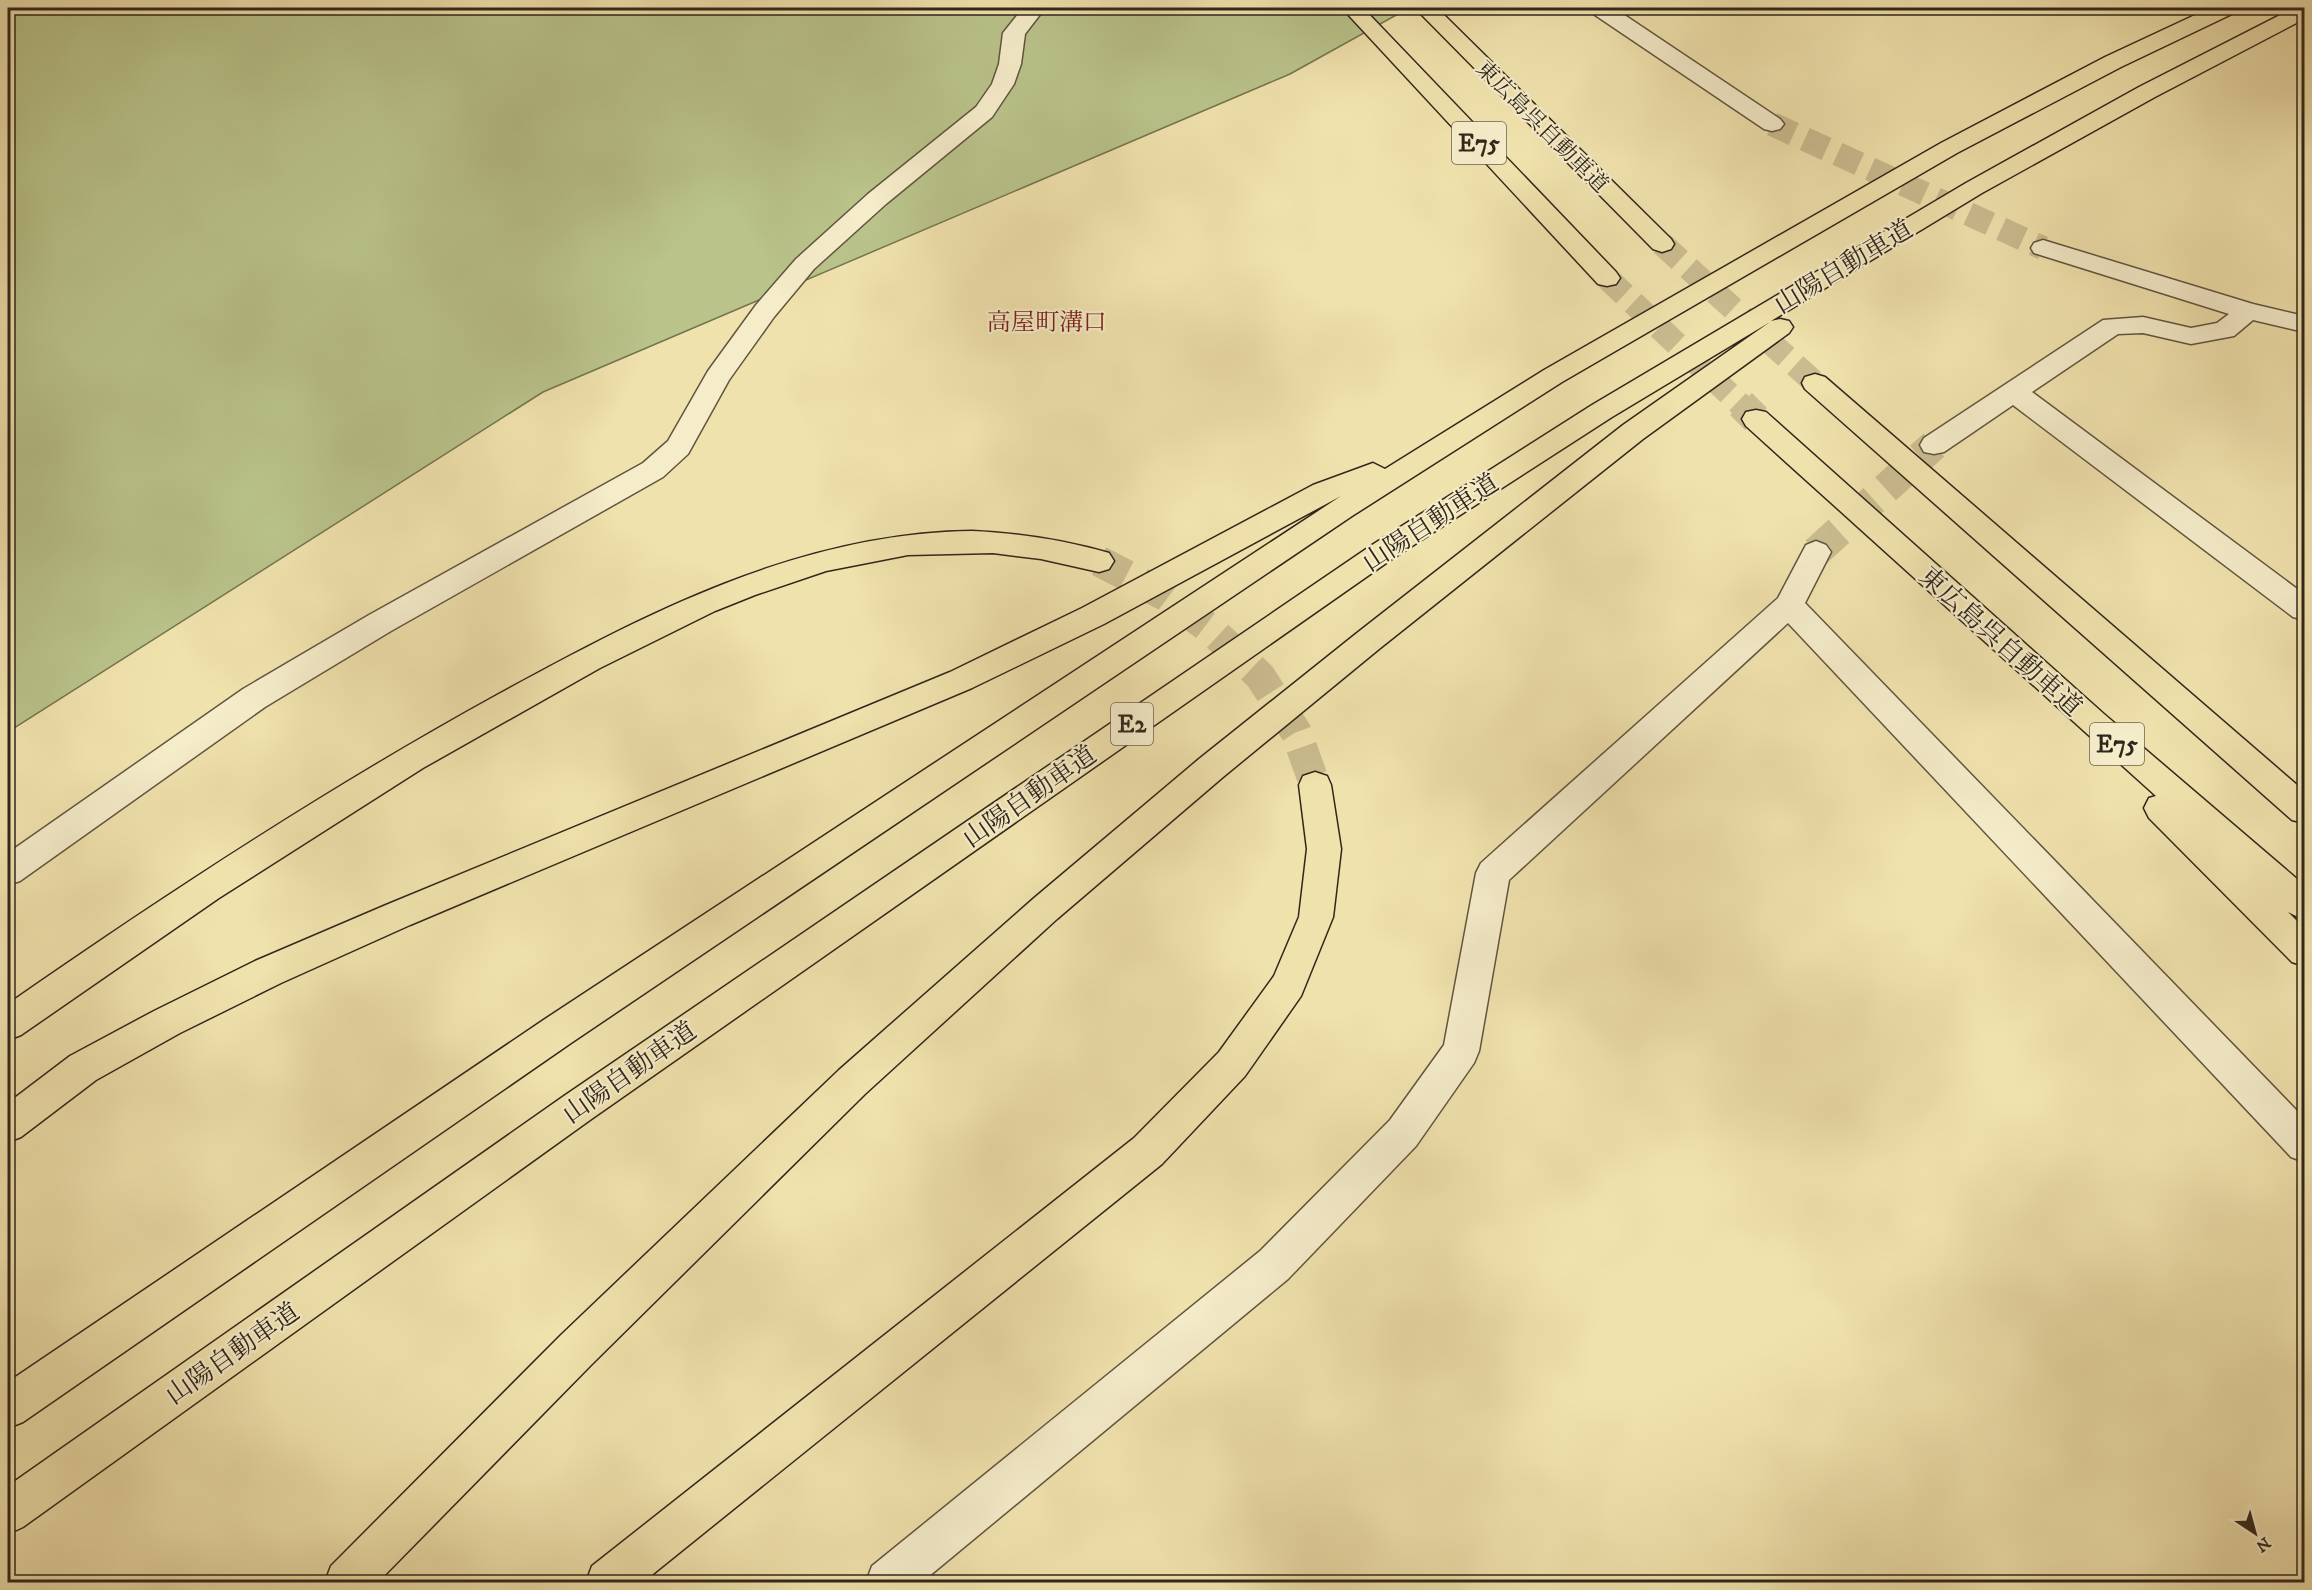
<svg xmlns="http://www.w3.org/2000/svg" width="2312" height="1590" font-family="'IM FELL DW Pica','Noto Serif JP',serif">
<rect width="100%" height="100%" fill="#f0e2ad"/>
<filter id="stains"><feTurbulence type="fractalNoise" baseFrequency=".00333" numOctaves="4"/><feColorMatrix values="0 0 0 0 .2 0 0 0 0 .09 0 0 0 0 .02 0 0 0 .5 -.17"/></filter>
<radialGradient id="worn" r=".72"><stop offset=".6" stop-color="#630" stop-opacity="0"/><stop offset="1" stop-color="#630" stop-opacity=".3"/></radialGradient>
<polygon fill="#b9c38a" stroke="#757452" stroke-width="1.5" points="8,8 1409,8 1290,74 543,392 8,732"/>
<g fill="none" stroke-linecap="round" stroke-linejoin="round">
<polyline stroke="#cabc90" stroke-width="24" stroke-dasharray="24 12" stroke-linecap="butt" points="1772,124 2043,248"/>
<polyline stroke="#cabc90" stroke-width="31" stroke-dasharray="31 16" stroke-linecap="butt" points="1816,552 1934,445"/>
<g stroke="#cabc90" stroke-width="24" stroke-dasharray="24 12" stroke-linecap="butt">
<polyline points="1662,244 1815,383"/>
<polyline points="1607,278 1742,406"/>
</g>
<g stroke="#cabc90" stroke-width="31" stroke-dasharray="31 16" stroke-linecap="butt">
<polyline points="1741,404 1756,419"/>
<polyline points="1099,561 1166,596 1210,629 1260,676 1296,732 1315,785"/>
</g>
<defs>
<g id="minor">
<polygon points="1023,8 1045,8 1025,34 1021,64 1014,84 992,117 886,204 814,269 774,317 729,380 688,454 663,477 391,631 265,707 20,881 8,885 8,853 243,689 369,615 643,463 668,441 708,371 756,305 796,259 868,194 976,107 992,84 999,64 1003,33"/>
<polygon points="1590,8 1614,8 1780,119 1784,124 1780,129 1772,131 1764,129 1592,13"/>
<polygon points="2043,240 2253,304 2304,316 2304,332 2253,320 2234,336 2191,344 2143,333 2118,334 2032,392 2304,594 2304,620 2293,617 2013,405 1944,452 1934,454 1924,452 1920,445 1924,438 2103,320 2143,317 2191,328 2217,323 2229,314 2034,253 2031,248 2034,243"/>
<polygon points="1816,541 1826,545 1831,552 1805,603 2304,1118 2304,1162 2291,1157 1788,623 1509,880 1479,1051 1474,1063 1416,1146 1288,1279 922,1582 866,1582 872,1566 1260,1251 1390,1120 1444,1045 1476,873 1481,863 1778,598 1806,545"/>
</g>
<g id="highway">
<polygon points="1342,8 1363,8 1616,272 1620,278 1616,284 1607,286 1598,284"/>
<polygon points="1415,8 1437,8 1671,239 1674,244 1671,249 1662,252 1653,249"/>
<polygon points="2210,8 2237,8 2234,13 2121,67 1957,153 1562,382 1352,516 571,1043 23,1422 8,1428 8,1382 545,1019 1341,496 1104,624 972,688 410,925 281,983 180,1033 96,1080 21,1137 8,1142 8,1103 70,1056 154,1011 255,961 386,905 950,672 1082,608 1313,485 1373,463 1385,469 1544,370 1941,143 2105,57"/>
<polygon points="2294,8 2304,8 2304,19 2155,97 1982,193 1771,321 1780,319 1789,321 1793,327 1789,333 1643,439 1379,649 1223,777 1057,919 865,1094 591,1365 378,1582 325,1582 331,1566 561,1335 839,1070 1033,899 1199,759 1357,633 1623,425 1770,322 1612,417 1392,559 590,1120 23,1527 8,1534 8,1486 564,1096 1372,545 1592,405 1966,183 2139,87"/>
<polygon points="1815,374 1825,377 2304,791 2304,823 2292,820 1805,389 1802,383 1805,377"/>
<polygon points="1756,410 1766,412 2104,714 2304,885 2304,920 2288,912 2304,928 2304,966 2292,962 2149,818 2144,808 2149,798 2156,796 1746,426 1742,419 1746,412"/>
<path d="M 972,531 C 1018,533 1065,540 1109,553 L 1114,561 L 1109,569 L 1099,572 L 1041,559 L 993,553 L 908,555 L 826,571 L 755,595 L 715,611 L 600,668 L 423,768 L 219,898 L 21,1035 L 8,1040 L 8,1004 C 166,894 328,788 497,695 C 645,614 799,533 972,531 Z"/>
<polygon points="1315,772 1327,776 1331,785 1341,849 1333,917 1301,996 1245,1076 1162,1164 643,1582 586,1582 592,1566 1134,1138 1219,1052 1274,976 1299,917 1307,849 1299,785 1303,776"/>
</g>
</defs>
<use href="#minor" stroke="#615540" stroke-width="3"/>
<use href="#highway" stroke="#31261b" stroke-width="3"/>
<use href="#minor" fill="#f5ecca" fill-rule="evenodd"/>
<use href="#highway" fill="#f0e2ad" fill-rule="evenodd"/>
</g>
<g text-anchor="middle" stroke-width="4.5" stroke-linejoin="round" paint-order="stroke">
<g font-size="22" fill="#31261b" stroke="#f5ecca">
<text transform="translate(1543 126) rotate(45)" y="8">東広島呉自動車道</text>
</g>
<g fill="#f5ecca" stroke="#6c6150" stroke-width="1.5">
<rect x="1452" y="122" width="54" height="42" rx="4.5"/>
<rect x="1111" y="703" width="42" height="42" rx="4.5"/>
<rect x="2090" y="723" width="54" height="42" rx="4.5"/>
</g>
<g font-size="24" font-weight="bold" fill="#31261b">
<text x="1479" y="151">E75</text>
<text x="1132" y="732">E2</text>
<text x="2117" y="752">E75</text>
</g>
<g font-size="24" fill="#7a1f14" stroke="#f5ecca">
<text x="1047" y="330">高屋町溝口</text>
</g>
<g font-size="26" fill="#31261b" stroke="#f5ecca">
<text transform="translate(1843 266) rotate(-31)" y="9">山陽自動車道</text>
<text transform="translate(1430 522) rotate(-33)" y="9">山陽自動車道</text>
<text transform="translate(2001 641) rotate(42)" y="9">東広島呉自動車道</text>
<text transform="translate(1029 796) rotate(-35)" y="9">山陽自動車道</text>
<text transform="translate(629 1072) rotate(-35)" y="9">山陽自動車道</text>
<text transform="translate(232 1353) rotate(-35)" y="9">山陽自動車道</text>
</g>
</g>
<rect width="2312" height="1590" fill="none" stroke="#f0e2ad" stroke-width="30"/>
<rect x="9" y="9" width="2294" height="1572" fill="none" stroke="#31261b" stroke-width="3"/>
<rect x="15" y="15" width="2282" height="1560" fill="none" stroke="#31261b" stroke-width="1.5"/>
<g transform="translate(2255 1533) rotate(144)" stroke="#f5ecca" stroke-width="4.5" paint-order="stroke">
<path d="M0-4.5L10 22L0 15L-10 22Z" fill="#31261b"/>
<text y="-9" font-size="16" font-weight="bold" text-anchor="middle" fill="#31261b">N</text>
</g>
<rect width="100%" height="100%" filter="url(#stains)"/>
<rect width="100%" height="100%" fill="url(#worn)"/>
</svg>
